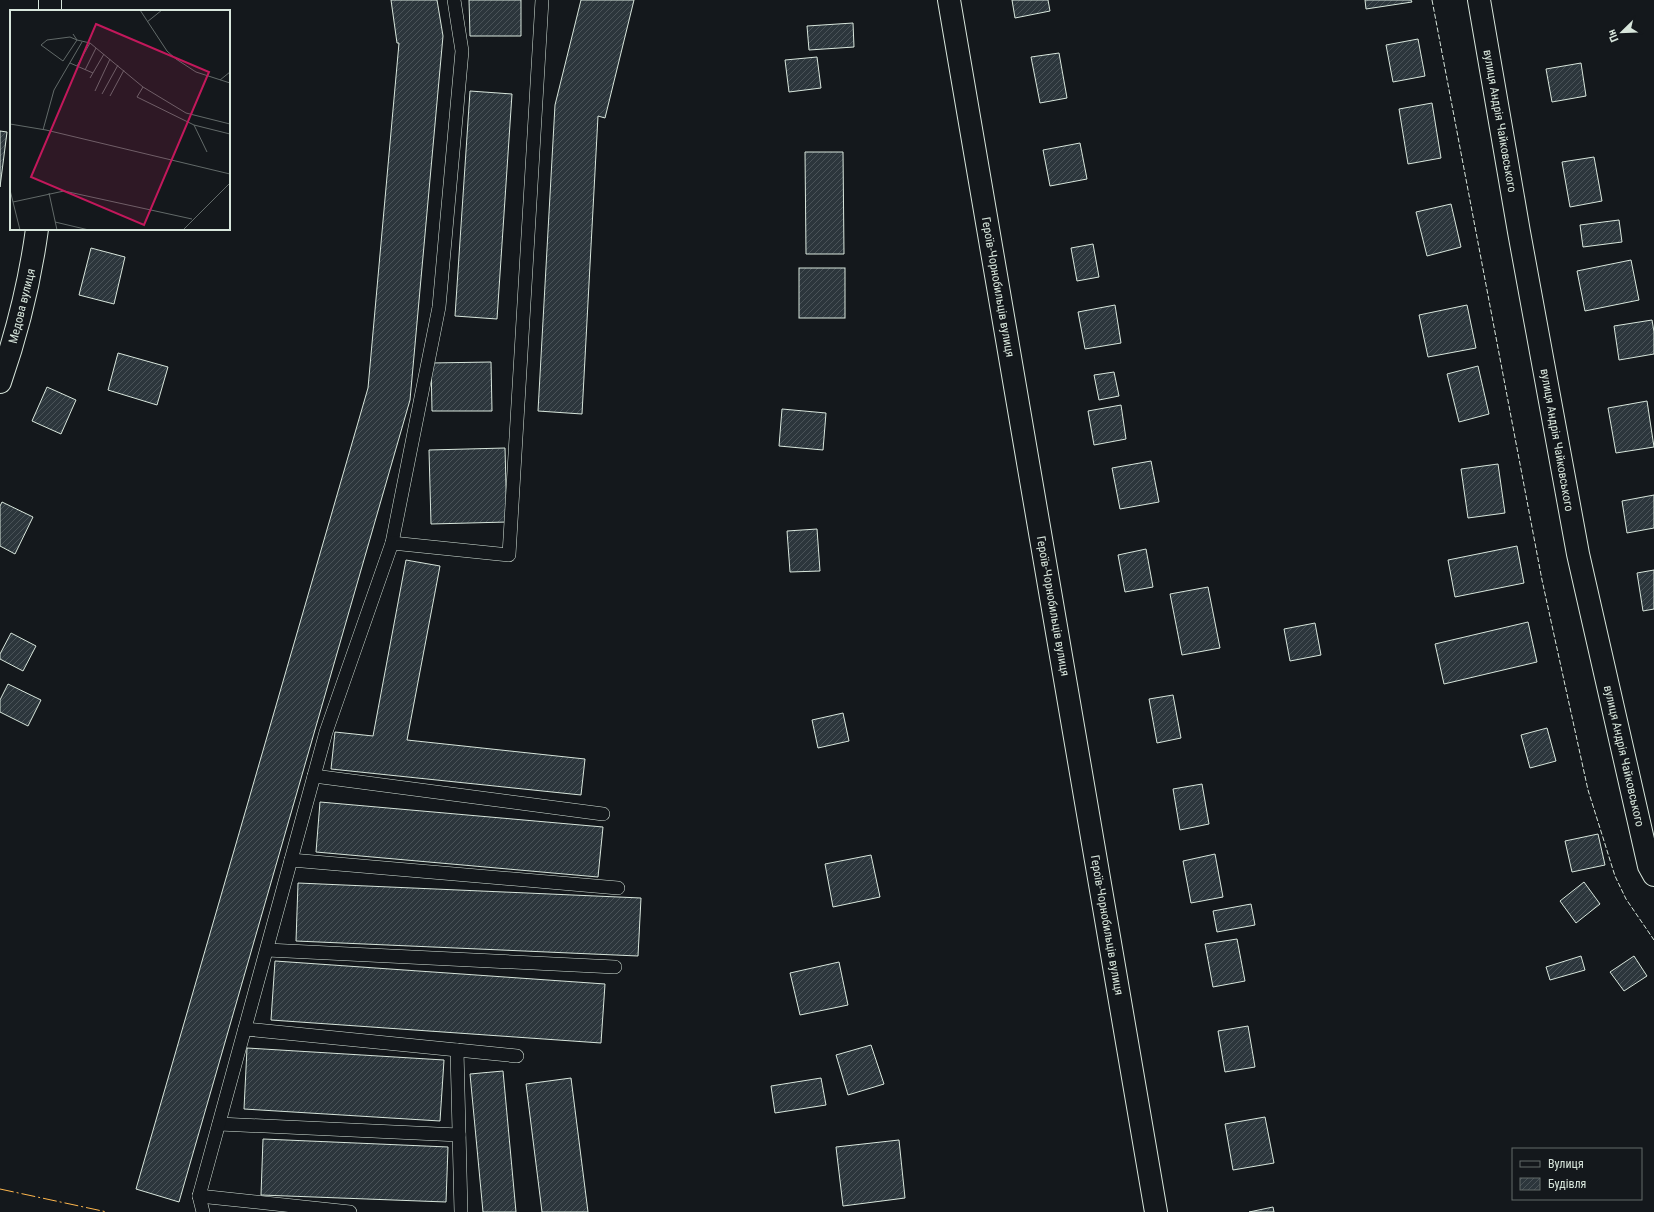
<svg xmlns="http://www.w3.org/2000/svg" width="1654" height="1212" font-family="'Roboto Condensed',sans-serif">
<defs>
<pattern id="building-hatch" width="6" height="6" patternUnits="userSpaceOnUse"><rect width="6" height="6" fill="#2c363c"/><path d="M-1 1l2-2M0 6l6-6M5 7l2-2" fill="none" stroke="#4a5358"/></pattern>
</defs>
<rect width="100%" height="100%" fill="#14181c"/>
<g fill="url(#building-hatch)" stroke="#d8e6dc">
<polygon points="391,0 437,0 443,36 410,400 179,1202 136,1189 368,388 399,43 397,43"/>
<polygon points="469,0 521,0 521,36 470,36"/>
<polygon points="581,0 634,0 605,118 598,116 582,414 538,411 555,105"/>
<polygon points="1012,0 1048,0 1050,11 1015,18"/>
<polygon points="1365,0 1411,0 1412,2 1366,9"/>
<polygon points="853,23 854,47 809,50 807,26"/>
<polygon points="1418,39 1425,76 1393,82 1386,45"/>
<polygon points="1059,53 1067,98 1040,103 1031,57"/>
<polygon points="817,57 821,88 789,92 785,60"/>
<polygon points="1581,63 1586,96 1552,102 1546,69"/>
<polygon points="470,91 512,94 497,319 455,316"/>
<polygon points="1432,103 1441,158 1408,164 1399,109"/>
<polygon points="0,131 7,132 0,187"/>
<polygon points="1080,143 1087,179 1050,186 1043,150"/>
<polygon points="805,152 843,152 844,254 806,254"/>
<polygon points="1594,157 1602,201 1570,207 1562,162"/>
<polygon points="1451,204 1461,247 1427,256 1416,212"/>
<polygon points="1619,220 1622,242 1583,247 1580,225"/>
<polygon points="1093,244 1099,277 1077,281 1071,248"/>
<polygon points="91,248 125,257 114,304 79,295"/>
<polygon points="1631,260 1639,300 1585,311 1577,271"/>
<rect x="799" y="268" width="46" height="50"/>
<polygon points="1115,305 1121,343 1085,349 1078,312"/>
<polygon points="1467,305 1476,348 1428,357 1419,315"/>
<polygon points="1652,320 1654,332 1654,354 1619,360 1614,326"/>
<polygon points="118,353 168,367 157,405 108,390"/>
<polygon points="491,362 492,411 432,411 431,363"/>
<polygon points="1478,366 1489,414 1459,422 1447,374"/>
<polygon points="1114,372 1119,396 1099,400 1094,375"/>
<polygon points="47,387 76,400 61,434 32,421"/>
<polygon points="1647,401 1654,447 1616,453 1608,408"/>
<polygon points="1121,405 1126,439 1094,445 1088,411"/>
<polygon points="782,409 826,413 823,450 779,446"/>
<polygon points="505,448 507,522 431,524 429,450"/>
<polygon points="1151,461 1159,502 1120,509 1112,468"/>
<polygon points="1498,464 1505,513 1468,518 1461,469"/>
<polygon points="1654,495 1654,528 1627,533 1622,501"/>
<polygon points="2,502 33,517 15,554 0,546 0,506"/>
<polygon points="817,529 820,571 790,572 787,531"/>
<polygon points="1517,546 1524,583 1455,597 1448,560"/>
<polygon points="1146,549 1153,587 1125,592 1118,555"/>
<polygon points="406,560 440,566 407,740 585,759 581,795 331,769 335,732 373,736"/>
<polygon points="1654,570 1654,609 1643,611 1637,573"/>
<polygon points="1208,587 1220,648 1182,655 1170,594"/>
<polygon points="1528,622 1537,662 1444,684 1435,644"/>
<polygon points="1315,623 1321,655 1290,661 1284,629"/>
<polygon points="11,633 36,646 23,671 0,659 0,654"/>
<polygon points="8,684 41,700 28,726 0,712 0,700"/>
<polygon points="1173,695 1181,738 1157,743 1149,699"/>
<polygon points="843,713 849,741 818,748 812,720"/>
<polygon points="1547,728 1556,761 1530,768 1521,735"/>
<polygon points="1202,784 1209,824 1180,830 1173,789"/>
<polygon points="320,802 603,827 598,877 316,852"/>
<polygon points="1598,834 1605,865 1572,872 1565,841"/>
<polygon points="1215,854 1223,897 1191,903 1183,861"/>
<polygon points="871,855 880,897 833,907 825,864"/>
<polygon points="1584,882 1600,904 1576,923 1560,901"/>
<polygon points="298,883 641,898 638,956 296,941"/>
<polygon points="1251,904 1255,925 1217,932 1213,911"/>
<polygon points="1237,939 1245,981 1213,987 1205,944"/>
<polygon points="1581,956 1585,970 1550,980 1546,967"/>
<polygon points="1634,956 1647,976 1624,991 1610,972"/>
<polygon points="275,961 605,984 601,1043 271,1020"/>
<polygon points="839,962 848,1005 800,1015 790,973"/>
<polygon points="1248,1026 1255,1067 1225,1072 1218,1031"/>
<polygon points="871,1045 884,1084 848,1095 836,1055"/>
<polygon points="247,1048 444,1060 440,1121 244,1109"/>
<polygon points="503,1071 516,1212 483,1212 470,1074"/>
<polygon points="571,1078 588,1212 542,1212 526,1084"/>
<polygon points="821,1078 826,1105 775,1113 771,1086"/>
<polygon points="1265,1117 1274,1163 1233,1170 1225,1124"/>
<polygon points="263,1139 448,1147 446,1202 261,1195"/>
<polygon points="899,1140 905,1198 843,1206 836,1147"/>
<polygon points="1273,1207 1274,1212 1249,1212"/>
</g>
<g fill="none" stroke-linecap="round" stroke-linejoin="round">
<defs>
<g id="lane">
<polyline points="392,543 439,307 462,51 454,0"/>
<polyline points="314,776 603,814"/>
<polyline points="291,860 618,888"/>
<polyline points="267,950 615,967"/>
<polyline points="245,1029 517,1056"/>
<polyline points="457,1050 461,1212"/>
<polyline points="219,1124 459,1135"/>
<polyline points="199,1196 350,1212"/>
<polyline points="203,1212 199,1196 326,732 392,543 509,555 542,0"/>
</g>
<g id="street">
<polyline points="50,0 50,11"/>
<polyline points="949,0 1156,1212"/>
<polyline points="1479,0 1519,232 1578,554 1649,866 1654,875"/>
<path d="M 0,382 C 17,333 30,281 37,229"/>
</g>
</defs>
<use href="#lane" stroke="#d8e6dc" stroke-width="14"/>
<use href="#street" stroke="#d8e6dc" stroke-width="24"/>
<use href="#lane" stroke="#14181c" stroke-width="13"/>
<use href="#street" stroke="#14181c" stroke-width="22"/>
<polyline stroke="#d8e6dc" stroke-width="1" stroke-dasharray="5 2" stroke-linecap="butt" points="1432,0 1542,580 1588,790 1615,876 1626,899 1654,940"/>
<polyline stroke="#ffb74d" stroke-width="1" stroke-dasharray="14 3 2 3" stroke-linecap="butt" points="0,1189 107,1212"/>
</g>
<g text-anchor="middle" stroke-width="3" stroke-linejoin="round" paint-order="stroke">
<g font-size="12" fill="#d8e6dc" stroke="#14181c">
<text transform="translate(1500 121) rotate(80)" y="4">вулиця Андрія Чайковського</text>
<text transform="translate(998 287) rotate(80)" y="4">Героїв-Чорнобильців вулиця</text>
<text transform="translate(22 306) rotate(-76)" y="4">Медова вулиця</text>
<text transform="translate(1557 440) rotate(80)" y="4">вулиця Андрія Чайковського</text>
<text transform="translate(1053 606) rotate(80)" y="4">Героїв-Чорнобильців вулиця</text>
<text transform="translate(1624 756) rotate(77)" y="4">вулиця Андрія Чайковського</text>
<text transform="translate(1107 925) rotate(80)" y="4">Героїв-Чорнобильців вулиця</text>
</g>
</g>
<g transform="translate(10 10)">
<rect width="220" height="220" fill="#14181c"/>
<path fill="none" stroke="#626a69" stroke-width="1" d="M 130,0 L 157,41 L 166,49 L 186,62 L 220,73M 137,12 L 152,0M 63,24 L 67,30 L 80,33 L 133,77 L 127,87 L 184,115 L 220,124M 60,27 L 67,30 L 53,51 L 31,35 L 37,30 ZM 60,53 L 83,63M 67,56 L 80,33M 75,60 L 86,38M 80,68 L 94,44M 210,70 L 220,62M 133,77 L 176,103 L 220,114M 85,81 L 100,49M 92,84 L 108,55M 100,86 L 114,60M 0,114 L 36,120 L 220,164M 184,115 L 197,142M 33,120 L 44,80 L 72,32M 0,180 L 10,220M 39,183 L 47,220M 3,192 L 54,181 L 182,209M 45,212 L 79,220M 173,220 L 220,173"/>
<path fill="#c2185b" fill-opacity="0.15" stroke="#c2185b" stroke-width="2" d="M 86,14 L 199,62 L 134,215 L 21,167 Z"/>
<rect width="220" height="220" fill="none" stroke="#d8e6dc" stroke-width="2"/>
</g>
<rect x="1512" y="1148" width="130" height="52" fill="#14181c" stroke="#626a69"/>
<rect x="1520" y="1161" width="20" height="6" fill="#14181c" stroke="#626a69"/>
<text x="1548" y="1168" font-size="12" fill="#d8e6dc">Вулиця</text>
<rect x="1520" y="1178" width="20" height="12" fill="url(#building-hatch)" stroke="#626a69"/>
<text x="1548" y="1188" font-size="12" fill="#d8e6dc">Будівля</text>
<g transform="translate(1622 32) rotate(247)" stroke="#14181c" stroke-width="3" paint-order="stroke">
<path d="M0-3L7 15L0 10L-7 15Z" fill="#d8e6dc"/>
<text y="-6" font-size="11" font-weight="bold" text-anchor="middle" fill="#d8e6dc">Пн</text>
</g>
</svg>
